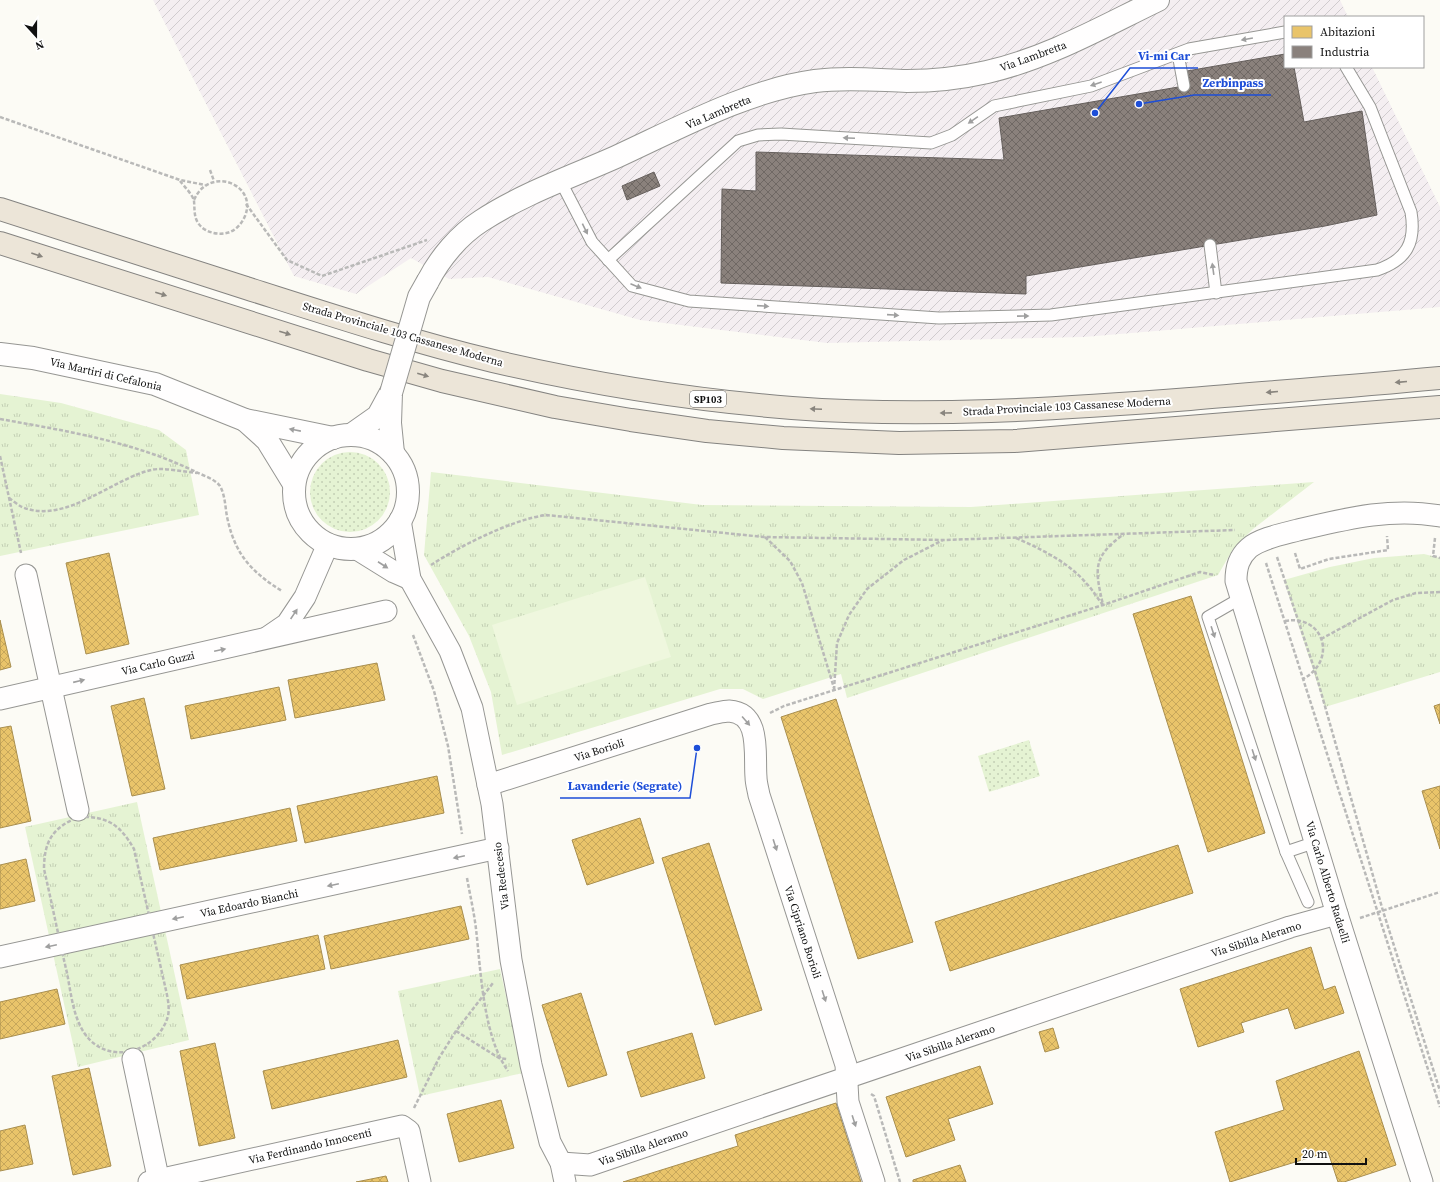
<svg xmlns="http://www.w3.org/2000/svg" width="1440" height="1182" font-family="'Source Serif 4',serif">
<defs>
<pattern id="industrial-furrows" width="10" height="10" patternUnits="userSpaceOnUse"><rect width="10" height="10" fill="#f4eef1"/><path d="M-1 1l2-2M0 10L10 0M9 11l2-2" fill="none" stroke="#d0cbce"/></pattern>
<pattern id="grass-dots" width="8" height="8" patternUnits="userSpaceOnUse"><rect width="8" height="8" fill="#e5f3d3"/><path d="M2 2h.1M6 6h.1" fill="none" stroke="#c3cfb4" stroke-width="1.8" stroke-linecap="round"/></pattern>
<pattern id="park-tufts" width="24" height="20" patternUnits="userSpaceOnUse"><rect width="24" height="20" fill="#e5f3d3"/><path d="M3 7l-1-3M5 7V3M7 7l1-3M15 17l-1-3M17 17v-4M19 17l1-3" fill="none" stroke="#c3cfb4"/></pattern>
<pattern id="homes-cross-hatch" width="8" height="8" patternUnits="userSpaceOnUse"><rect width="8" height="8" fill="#e9c46a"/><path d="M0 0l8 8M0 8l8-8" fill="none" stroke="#c7a75b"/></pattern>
<pattern id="industry-cross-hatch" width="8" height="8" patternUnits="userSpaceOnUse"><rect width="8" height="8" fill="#8a817c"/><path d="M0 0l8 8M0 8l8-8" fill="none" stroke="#6f6864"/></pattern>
</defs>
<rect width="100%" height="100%" fill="#fcfbf5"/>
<polygon fill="url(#industrial-furrows)" points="153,0 1340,0 1348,17 1285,17 1285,67 1372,67 1440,207 1440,307 1084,337 827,343 640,320 488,277 449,279 411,258 356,294 294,276"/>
<g fill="url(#grass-dots)">
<circle cx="350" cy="492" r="40"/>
<polygon points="1029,740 1040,776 989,792 978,756"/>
</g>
<g fill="url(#park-tufts)">
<polygon points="0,394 61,403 159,430 186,450 199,515 0,556"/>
<polygon points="431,472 702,505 971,507 1314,482 1253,529 1233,549 1218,575 847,698 841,674 763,699 743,689 720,689 502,755 491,692 469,636 424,555"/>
<polygon points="1424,554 1440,558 1440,672 1325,707 1284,580 1330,567 1374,558"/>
<polygon points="137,802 189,1040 78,1067 25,827"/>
<polygon points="500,969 523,1073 420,1096 398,991"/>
</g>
<polygon fill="#eff7de" points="645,577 671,657 517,705 492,625"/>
<g fill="url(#homes-cross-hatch)" stroke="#a88e4f">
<polygon points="109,553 129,644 86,654 66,563"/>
<polygon points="1191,596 1265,833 1208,852 1133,614"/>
<polygon points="0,620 11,667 0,670"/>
<polygon points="377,663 385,700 295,718 288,680"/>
<polygon points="279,687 286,720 191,739 185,706"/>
<polygon points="144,698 165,789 132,796 111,706"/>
<polygon points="836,699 913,942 858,959 781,717"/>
<polygon points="1440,704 1440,724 1434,706"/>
<polygon points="11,726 31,821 0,828 0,728"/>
<polygon points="437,776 444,813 305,843 297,806"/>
<polygon points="1440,786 1440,849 1422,791"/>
<polygon points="290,808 297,841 160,870 153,838"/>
<polygon points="640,818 654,863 587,885 572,840"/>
<polygon points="709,843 762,1010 715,1025 662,858"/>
<polygon points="1178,845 1193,893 950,971 935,922"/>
<polygon points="26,859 35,901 0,909 0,865"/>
<polygon points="461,906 469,939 331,969 324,936"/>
<polygon points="318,935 325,969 187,999 180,965"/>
<polygon points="1311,947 1324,990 1335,986 1344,1013 1295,1029 1288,1008 1241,1023 1244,1032 1198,1047 1180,989"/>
<polygon points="57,989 65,1024 0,1039 0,1002"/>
<polygon points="581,993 607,1075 568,1087 542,1005"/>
<polygon points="1053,1028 1059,1048 1045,1052 1039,1032"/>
<polygon points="692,1033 705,1078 641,1097 627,1052"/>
<polygon points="398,1040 407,1077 272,1109 263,1071"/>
<polygon points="215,1043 235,1138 199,1146 180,1051"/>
<polygon points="1359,1051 1396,1165 1344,1182 1338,1182 1328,1152 1230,1182 1215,1132 1284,1110 1276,1081"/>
<polygon points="980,1066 993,1104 948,1119 955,1140 906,1157 886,1097"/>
<polygon points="89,1068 111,1166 73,1175 52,1076"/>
<polygon points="501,1100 514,1148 459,1162 447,1114"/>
<polygon points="836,1103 861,1182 623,1182 738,1146 735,1135"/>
<polygon points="25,1125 33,1164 0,1171 0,1131"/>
<polygon points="960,1165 966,1182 913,1182 913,1180"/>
<polygon points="386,1176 388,1182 356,1182"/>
</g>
<g fill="url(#industry-cross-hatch)" stroke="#655f5c">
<polygon points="1285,54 1285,67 1294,67 1304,122 1362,111 1377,215 1325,226 1026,276 1026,294 721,283 722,189 756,191 756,152 1004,160 999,118 1184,86 1187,71"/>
<polygon points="654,172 660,186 627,200 622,186"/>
</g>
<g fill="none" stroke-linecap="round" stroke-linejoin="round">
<defs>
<g id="service">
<polyline points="1178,54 1184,86"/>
<path d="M 561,182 L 592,242 L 632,286 L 689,301 L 939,318 L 1051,315 L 1377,270 C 1407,260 1416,242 1411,212 L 1370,107 L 1346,67"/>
<polyline points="1210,245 1216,293"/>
<polyline points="608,260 738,141 758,135 781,134 931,143 952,135 994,106 1091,86 1189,49 1285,32"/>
<polyline points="1241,598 1208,617 1286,852 1308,902"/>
<polyline points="1286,852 1316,842"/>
</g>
<g id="minor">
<polyline points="400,520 410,579 450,651 472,708 492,804 511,960 531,1065 550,1142 561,1163 565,1182"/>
<polyline points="357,549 394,572 410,579"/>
<polyline points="26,575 78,810"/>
<polyline points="268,637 287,624 305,597 328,544"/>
<polyline points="0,699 386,611"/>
<path d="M 488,785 L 711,714 C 717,713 724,711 729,711 C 762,713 754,756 756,777 C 756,783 758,789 759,795 L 846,1065 L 848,1102 L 874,1182"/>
<polyline points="0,957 498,848"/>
<polyline points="133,1059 159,1182"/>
<polyline points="561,1163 590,1165 1290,927 1337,914"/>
<polyline points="149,1182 402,1126 409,1131 420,1182"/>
<path d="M 1422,1182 L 1337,914 L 1236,581 C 1236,567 1239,557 1249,548 C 1261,538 1283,534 1298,530 C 1345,519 1391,507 1440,516"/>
</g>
<g id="tertiary">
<path d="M 428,281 C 440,258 459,235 481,221 C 522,194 571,177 616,157 C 677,129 748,90 815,81 C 845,77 876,80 907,81 C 934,81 961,78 987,72 C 1048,58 1102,27 1158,0"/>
<polyline points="0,354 33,358 155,384 245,420 333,438"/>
<polyline points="391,393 390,423 393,453"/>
<polyline points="245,420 267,440 294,484"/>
<circle cx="351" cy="492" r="57"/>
<polyline points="351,435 378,416 390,394"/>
</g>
<g id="trunk">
<path d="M 0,209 C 82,236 164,262 246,288 C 328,314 410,341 493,361 C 592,384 692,400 792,408 C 925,418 1057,409 1190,399 C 1273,392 1357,386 1440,378"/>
<polyline points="0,243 368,360 442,381 555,407 631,420 707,431 783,438 899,443 1014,441 1440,407"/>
</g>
</defs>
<use href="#service" stroke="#969693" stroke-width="13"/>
<use href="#minor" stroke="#969693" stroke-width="23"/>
<use href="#tertiary" stroke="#969693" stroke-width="24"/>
<use href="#trunk" stroke="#848380" stroke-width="24"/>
<g stroke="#b9b9b8" stroke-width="2.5" stroke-dasharray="4 2" stroke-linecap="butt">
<polyline points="0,117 180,180 205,185"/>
<polyline points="210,170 214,181"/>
<path d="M 180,181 C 184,186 193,195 194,201 C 195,212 193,221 204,229 C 212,234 222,235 230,232 C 237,229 242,223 245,216 C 258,184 209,165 194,200"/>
<polyline points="246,204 287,260 322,276 427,240"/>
<path d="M 0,419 C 67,431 135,442 196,472 C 204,476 215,479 220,486 C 226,497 225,510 228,521 C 236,556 253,573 282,591"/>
<polyline points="0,456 21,553"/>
<path d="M 9,498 C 13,501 18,505 22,507 C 65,525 112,479 151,470 C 162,467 185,472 197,473"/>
<polyline points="765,537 790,561 802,583 834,688"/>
<path d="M 1016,538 C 1041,549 1068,562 1086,583 C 1093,590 1097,598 1103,605 C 1095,569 1092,557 1124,534"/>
<polyline points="1435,538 1433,556 1440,558"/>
<polyline points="1295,553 1300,569 1329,559 1388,550 1387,536"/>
<polyline points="1277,557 1315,671 1383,911 1440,1091"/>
<polyline points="1266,563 1440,1107"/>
<path d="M 431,565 C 460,546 511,520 546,515 L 764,537 L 944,540 L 1235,530"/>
<path d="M 1285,621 C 1324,614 1338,660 1303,679"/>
<polyline points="413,635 434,691 448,746 462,834"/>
<polyline points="1321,639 1393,600 1416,593 1440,592"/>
<polyline points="834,690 837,643 849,615 867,589 904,560 943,540"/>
<polyline points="770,713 784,706 1103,605 1200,572 1214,575"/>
<path d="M 79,817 C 108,816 120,825 134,849 L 165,986 C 167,995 170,1006 168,1016 C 158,1052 108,1067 85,1034 C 73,1017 71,993 67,973 C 59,939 52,904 44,869 C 44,841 53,827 79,817 Z"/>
<path d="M 467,878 C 470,895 474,912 476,929 C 481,972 483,1036 508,1071"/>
<polyline points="1360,918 1440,892"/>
<polyline points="456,1031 499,1058 507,1059"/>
<polyline points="871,1094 874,1096 900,1182"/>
<polyline points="414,1108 439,1058 456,1031 493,983"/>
</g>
<use href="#service" stroke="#fffefe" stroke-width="11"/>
<use href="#minor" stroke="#fffefe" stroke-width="21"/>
<use href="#tertiary" stroke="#fffefe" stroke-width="22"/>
<use href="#trunk" stroke="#ece5d8" stroke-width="22"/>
<defs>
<polyline id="tertiary-bridge" points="391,393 419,297 428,281"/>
</defs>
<use href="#tertiary-bridge" stroke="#969693" stroke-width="24" stroke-linecap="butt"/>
<use href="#tertiary-bridge" stroke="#fffefe" stroke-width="22"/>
</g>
<defs><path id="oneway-solid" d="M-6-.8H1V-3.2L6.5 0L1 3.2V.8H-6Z"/></defs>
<g fill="#9f9f9f">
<use href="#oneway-solid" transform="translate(1247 39) rotate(170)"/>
<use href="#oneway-solid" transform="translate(1096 84) rotate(161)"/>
<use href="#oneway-solid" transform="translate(973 120) rotate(145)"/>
<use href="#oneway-solid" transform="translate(849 138) rotate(-177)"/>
<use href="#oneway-solid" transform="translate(585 229) rotate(64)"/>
<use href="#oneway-solid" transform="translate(1213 269) rotate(-98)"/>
<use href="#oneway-solid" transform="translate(636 286) rotate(23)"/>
<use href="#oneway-solid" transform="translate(763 306) rotate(4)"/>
<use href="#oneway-solid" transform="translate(893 315) rotate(4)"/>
<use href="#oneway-solid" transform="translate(1023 316) rotate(-1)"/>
<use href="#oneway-solid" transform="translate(295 430) rotate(-169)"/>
<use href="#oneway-solid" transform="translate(383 565) rotate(33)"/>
<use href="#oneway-solid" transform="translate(294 614) rotate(-56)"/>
<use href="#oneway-solid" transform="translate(1213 632) rotate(72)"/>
<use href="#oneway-solid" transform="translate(220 650) rotate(-12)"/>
<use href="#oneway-solid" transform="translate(79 681) rotate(-13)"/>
<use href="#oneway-solid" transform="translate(746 721) rotate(49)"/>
<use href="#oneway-solid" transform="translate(1254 755) rotate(72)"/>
<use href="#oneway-solid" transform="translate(775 845) rotate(72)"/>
<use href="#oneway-solid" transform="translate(459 857) rotate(168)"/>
<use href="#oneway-solid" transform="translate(333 885) rotate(168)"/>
<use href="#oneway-solid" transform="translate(178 918) rotate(168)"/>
<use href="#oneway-solid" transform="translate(51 946) rotate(168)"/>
<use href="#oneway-solid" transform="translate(824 996) rotate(72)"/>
<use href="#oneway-solid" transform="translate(854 1121) rotate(72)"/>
</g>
<g fill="#89857e">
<use href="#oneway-solid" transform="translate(37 255) rotate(19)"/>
<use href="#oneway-solid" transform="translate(161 294) rotate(17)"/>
<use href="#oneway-solid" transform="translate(285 333) rotate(17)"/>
<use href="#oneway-solid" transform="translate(423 375) rotate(16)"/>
<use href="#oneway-solid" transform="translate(1401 382) rotate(175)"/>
<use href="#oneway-solid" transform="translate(1272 392) rotate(175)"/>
<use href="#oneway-solid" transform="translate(816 409) rotate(-177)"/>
<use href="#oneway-solid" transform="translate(946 413) rotate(179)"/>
</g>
<g text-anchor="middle" stroke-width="4" stroke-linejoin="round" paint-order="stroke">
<rect fill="#fff" stroke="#585858" stroke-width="1" x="690" y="391" width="36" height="16" rx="3"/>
<g font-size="10" font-weight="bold" fill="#101010">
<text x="708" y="403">SP103</text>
</g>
<g font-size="11" fill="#101010" stroke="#fff">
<text transform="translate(1033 56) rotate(-20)" y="4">Via Lambretta</text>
<text transform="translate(718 112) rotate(-23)" y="4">Via Lambretta</text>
<text transform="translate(403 334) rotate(16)" y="4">Strada Provinciale 103 Cassanese Moderna</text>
<text transform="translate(106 374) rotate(13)" y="4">Via Martiri di Cefalonia</text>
<text transform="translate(1067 406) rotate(-3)" y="4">Strada Provinciale 103 Cassanese Moderna</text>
<text transform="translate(158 663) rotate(-13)" y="4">Via Carlo Guzzi</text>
<text transform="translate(599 750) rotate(-18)" y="4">Via Borioli</text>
<text transform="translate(501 876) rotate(-97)" y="4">Via Redecesio</text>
<text transform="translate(1328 882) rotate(73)" y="4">Via Carlo Alberto Radaelli</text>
<text transform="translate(249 903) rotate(-12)" y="4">Via Edoardo Bianchi</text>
<text transform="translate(803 932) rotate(72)" y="4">Via Cipriano Borioli</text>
<text transform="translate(1256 939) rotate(-18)" y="4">Via Sibilla Aleramo</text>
<text transform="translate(950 1043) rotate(-19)" y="4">Via Sibilla Aleramo</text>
<text transform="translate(310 1146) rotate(-13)" y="4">Via Ferdinando Innocenti</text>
<text transform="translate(643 1147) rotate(-19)" y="4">Via Sibilla Aleramo</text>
</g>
</g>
<path fill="none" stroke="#1d4ed8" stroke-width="1.5" d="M1095 113L1130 68H1198M1139 104L1194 95H1271M697 748L690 798H560"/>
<g fill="#1d4ed8" stroke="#fff" stroke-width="1.5">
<circle cx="1095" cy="113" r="4"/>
<circle cx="1139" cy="104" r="4"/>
<circle cx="697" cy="748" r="4"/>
</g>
<g font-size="12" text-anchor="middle" font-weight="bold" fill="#1d4ed8" stroke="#fff" stroke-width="4" stroke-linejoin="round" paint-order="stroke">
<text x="1164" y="60">Vi-mi Car</text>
<text x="1233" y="87">Zerbinpass</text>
<text x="625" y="790">Lavanderie (Segrate)</text>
</g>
<rect x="1284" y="16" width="140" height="52" fill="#ffffff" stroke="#9f9f9f"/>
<rect x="1292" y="26" width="20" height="12" fill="#e9c46a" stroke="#9f9f9f"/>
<text x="1320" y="36" font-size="12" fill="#101010">Abitazioni</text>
<rect x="1292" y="46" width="20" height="12" fill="#8a817c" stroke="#9f9f9f"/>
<text x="1320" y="56" font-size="12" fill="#101010">Industria</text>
<g transform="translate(36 36) rotate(159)" stroke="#ffffff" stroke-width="3" paint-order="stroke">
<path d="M0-3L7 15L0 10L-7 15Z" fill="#101010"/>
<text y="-6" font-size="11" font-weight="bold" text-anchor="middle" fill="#101010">N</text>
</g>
<path d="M1296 1158v6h70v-6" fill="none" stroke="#101010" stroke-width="2"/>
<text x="1302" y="1158" font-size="12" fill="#101010" stroke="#ffffff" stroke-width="3" paint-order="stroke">20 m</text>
</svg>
